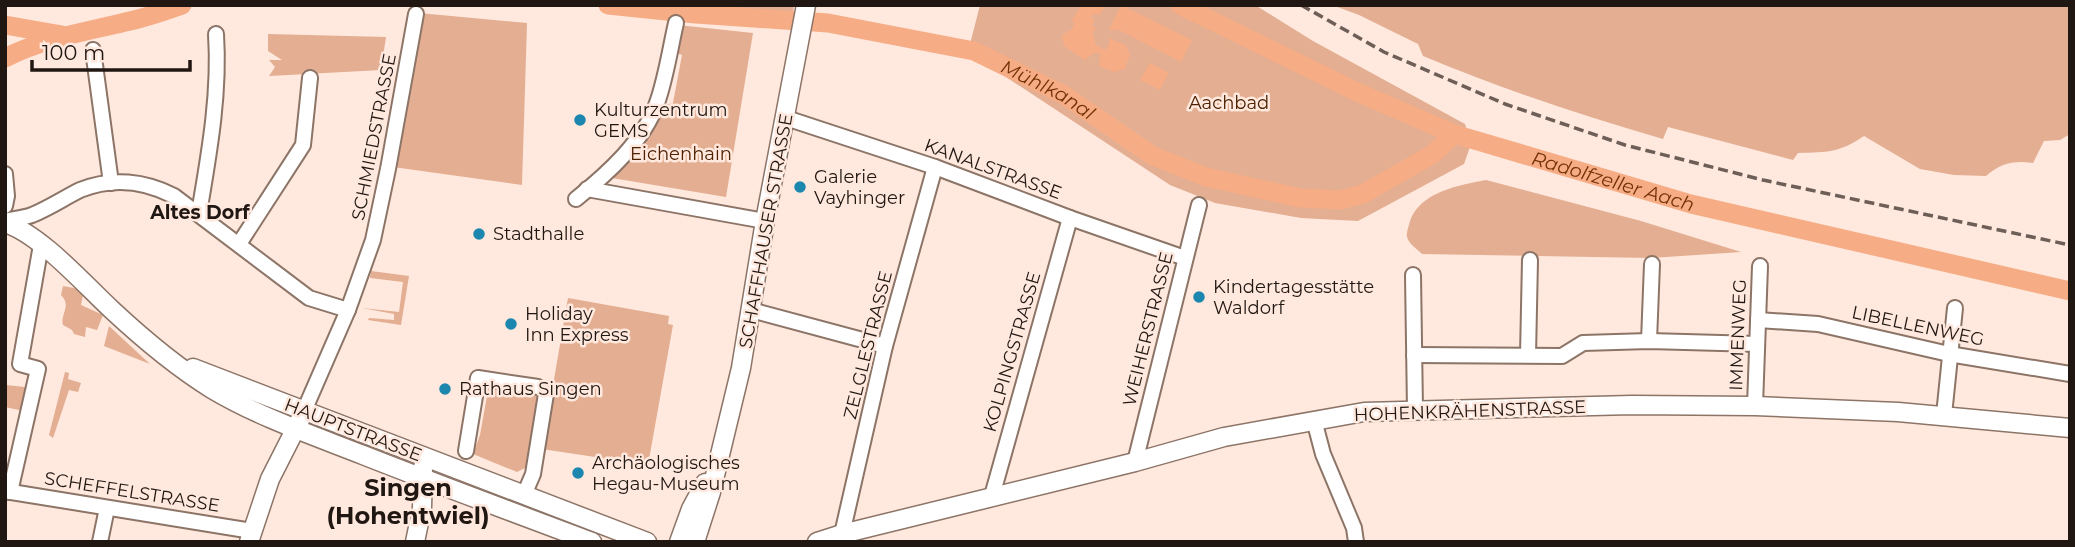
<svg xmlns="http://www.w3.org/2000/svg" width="2075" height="547" font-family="Montserrat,sans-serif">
<rect width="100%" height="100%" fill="#ffe8dd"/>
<g fill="#e3ae92">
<polygon points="623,5 794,5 792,22"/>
<polygon points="980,5 1255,5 1313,41 1465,124 1471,144 1464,164 1358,221 1301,218 1215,203 1170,185 968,52"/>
<path d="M 1332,5 L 2070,5 L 2070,134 L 2060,140 L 2044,141 L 2033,163 C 2015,160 2000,163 1986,176 L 1954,175 L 1920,169 L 1864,136 C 1839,153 1828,152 1798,153 L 1793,160 L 1668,127 L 1663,139 C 1581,115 1502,89 1423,56 L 1418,44 L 1359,15 Z"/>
<polygon points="419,13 527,23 522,185 393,167"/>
<polygon points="678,25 753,33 726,197 606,177 658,107 673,103 682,55 673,52"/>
<polygon points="268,34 386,37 381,70 269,76 275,67 269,60 282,60 268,51"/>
<path d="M 1486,180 L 1641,221 L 1741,252 L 1651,258 L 1422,254 C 1417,249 1409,244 1407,237 C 1406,232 1409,226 1410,221 C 1420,192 1459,185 1486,180 Z"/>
<polygon points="371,271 409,276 401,325 368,320 369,318 394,320 394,314 362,308 399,312 403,282 370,278"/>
<path d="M 63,286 L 84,290 L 81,305 L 103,315 L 97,330 L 86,327 L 85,337 L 74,334 L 72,330 L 63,325 C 60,314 72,306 61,295 Z"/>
<polygon points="568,298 669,316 668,324 673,325 648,465 542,449"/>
<polygon points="109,326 150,364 104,346"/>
<polygon points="65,372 69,373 68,379 81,383 78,392 69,390 53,438 49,435"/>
<polygon points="486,382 534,390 539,398 527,467 517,472 473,454 480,435 487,396 484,394"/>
<polygon points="6,385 34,388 28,412 5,407"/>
</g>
<g fill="#f6ac85">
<polygon points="1081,5 1107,5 1099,15 1094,14 1091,18 1095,20 1092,26 1096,28 1093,33 1096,45 1105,50 1109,45 1109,38 1125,45 1130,54 1125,69 1114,72 1099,66 1100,53 1094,53 1085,60 1064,46 1062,35 1072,29 1074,22 1072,20"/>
<polygon points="1121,5 1192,40 1181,62 1117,29 1113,31 1109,29"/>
<polygon points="1150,63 1169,73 1160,90 1140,80"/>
</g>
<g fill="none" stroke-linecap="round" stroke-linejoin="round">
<g stroke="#f6ac85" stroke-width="19">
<path id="s1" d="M 608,5 L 696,14 L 828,23 L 974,51 L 1064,95 L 1153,156 L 1206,177 L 1300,198 L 1340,200 L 1363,194 L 1433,154 L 1454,134"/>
<path id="s2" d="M 1180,5 L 1357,92 L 1454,134 L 1691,204 L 2070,291"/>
<polyline points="5,25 62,35"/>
<path d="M 5,58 C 44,38 88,31 130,21 C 148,17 165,11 182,5"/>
</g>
<defs>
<g id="minor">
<polyline points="93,50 111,183"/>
<polyline points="786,118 935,167 1070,218 1185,258"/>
<polyline points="5,174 7,196 5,206"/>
<polyline points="587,189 765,221"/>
<path d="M 576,199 C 607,174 644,141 657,103 C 666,78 670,49 676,23"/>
<path d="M 199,213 C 209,154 220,94 216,34"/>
<path d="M 5,221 C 14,219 24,218 32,215 C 49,208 64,198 80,190 C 112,177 145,181 174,196 L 309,298 L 348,310"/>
<polyline points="239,244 303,145 310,78"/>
<polyline points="1413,275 1415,410"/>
<polyline points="751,310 885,346"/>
<polyline points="1758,320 1818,324 1949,354 2070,374"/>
<polyline points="1649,341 1652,264"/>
<polyline points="1414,355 1562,356 1583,343 1649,341 1757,344"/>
<polyline points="1528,355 1530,260"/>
<polyline points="1755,406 1760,266"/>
<polyline points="304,411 348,310 373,240 388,169 416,14"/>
<polyline points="1944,415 1955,308"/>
<polyline points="1314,420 1323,454 1354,528 1356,542"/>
<polyline points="466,451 478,378 538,387"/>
<polyline points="1135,462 1199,205"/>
<polyline points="5,491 252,531"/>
<polyline points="10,492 38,369 20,364 41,245"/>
<polyline points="524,495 533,474 546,394"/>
<polyline points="992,496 1070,218"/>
<polyline points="842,534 885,346 935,167"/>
<polyline points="100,542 107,508"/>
</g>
<g id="major">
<path d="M 5,223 C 40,234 84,284 112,310 C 141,337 178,368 212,389 C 259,417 312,435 363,455 C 439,485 515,513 592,542"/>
<polyline points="193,368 647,542"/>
<polyline points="249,542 270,479 300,420"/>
<polyline points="415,542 422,508 423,467"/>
<polyline points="679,542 691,509 705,483"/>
<polyline points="695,542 711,492 741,368 765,221 806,5"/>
<polyline points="817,542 842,534 1135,462 1224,437 1364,412 1632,405 1755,406 1898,412 2070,428"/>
</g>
</defs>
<use href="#minor" stroke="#8c7467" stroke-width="18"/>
<use href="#major" stroke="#8c7467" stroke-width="21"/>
<use href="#minor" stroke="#fff" stroke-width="14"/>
<use href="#major" stroke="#fff" stroke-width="18"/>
<polyline stroke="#6d5f58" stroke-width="3.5" stroke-dasharray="10 5" stroke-linecap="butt" points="1301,5 1384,52 1505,104 1625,145 1763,180 2070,245"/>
</g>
<g fill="#1b87ae" stroke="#ffe8dd" stroke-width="2.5">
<circle cx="580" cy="120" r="7"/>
<circle cx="800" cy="187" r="7"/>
<circle cx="479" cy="234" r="7"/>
<circle cx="1199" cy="297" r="7"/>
<circle cx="511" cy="324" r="7"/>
<circle cx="445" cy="389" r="7"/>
<circle cx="578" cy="473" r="7"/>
</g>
<g text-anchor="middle" stroke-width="5" stroke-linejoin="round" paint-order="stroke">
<g font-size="18" fill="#4e2103" stroke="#ffe8dd">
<text x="1229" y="109">Aachbad</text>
<text x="681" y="160">Eichenhain</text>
</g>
<g font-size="18" fill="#211712" stroke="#ffe8dd" text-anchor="start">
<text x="594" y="116">Kulturzentrum<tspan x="594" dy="21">GEMS</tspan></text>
<text x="814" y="183">Galerie<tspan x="814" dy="21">Vayhinger</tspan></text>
<text x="493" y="240">Stadthalle</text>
<text x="1213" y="293">Kindertagesstätte<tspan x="1213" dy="21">Waldorf</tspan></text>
<text x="525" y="320">Holiday<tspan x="525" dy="21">Inn Express</tspan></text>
<text x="459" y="395">Rathaus Singen</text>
<text x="592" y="469">Archäologisches<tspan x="592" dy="21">Hegau-Museum</tspan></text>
</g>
<g font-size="18" fill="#211712" stroke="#ffe8dd">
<text transform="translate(374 137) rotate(-79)" y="6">SCHMIEDSTRASSE</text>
<text transform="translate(993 169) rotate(20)" y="6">KANALSTRASSE</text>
<text transform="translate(766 231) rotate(-80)" y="6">SCHAFFHAUSER STRASSE</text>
<text transform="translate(1918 326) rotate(12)" y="6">LIBELLENWEG</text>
<text transform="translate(1148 329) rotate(-76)" y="6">WEIHERSTRASSE</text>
<text transform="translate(1738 335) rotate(-88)" y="6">IMMENWEG</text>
<text transform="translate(868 345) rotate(-76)" y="6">ZELGLESTRASSE</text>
<text transform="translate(1012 352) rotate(-74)" y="6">KOLPINGSTRASSE</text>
<text transform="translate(1470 411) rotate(-2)" y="6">HOHENKRÄHENSTRASSE</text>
<text transform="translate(353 430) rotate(21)" y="6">HAUPTSTRASSE</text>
<text transform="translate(132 492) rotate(9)" y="6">SCHEFFELSTRASSE</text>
</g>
<g font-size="19" font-style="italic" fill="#733203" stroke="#ffe8dd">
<text dy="7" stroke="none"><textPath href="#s1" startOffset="453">Mühlkanal</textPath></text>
<text dy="7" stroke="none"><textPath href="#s2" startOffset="469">Radolfzeller Aach</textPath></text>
</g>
<g font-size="19" font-weight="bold" fill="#211712" stroke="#ffe8dd">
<text x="200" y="219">Altes Dorf</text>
</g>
<g font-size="24" font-weight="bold" fill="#211712" stroke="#ffe8dd">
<text x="408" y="496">Singen<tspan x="408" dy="28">(Hohentwiel)</tspan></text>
</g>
</g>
<rect width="2075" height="547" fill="none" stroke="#211712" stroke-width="14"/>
<path d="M32 60v10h158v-10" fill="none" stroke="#211712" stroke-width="3.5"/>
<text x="42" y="60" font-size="21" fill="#211712" stroke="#ffe8dd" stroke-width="5" paint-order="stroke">100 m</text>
</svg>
